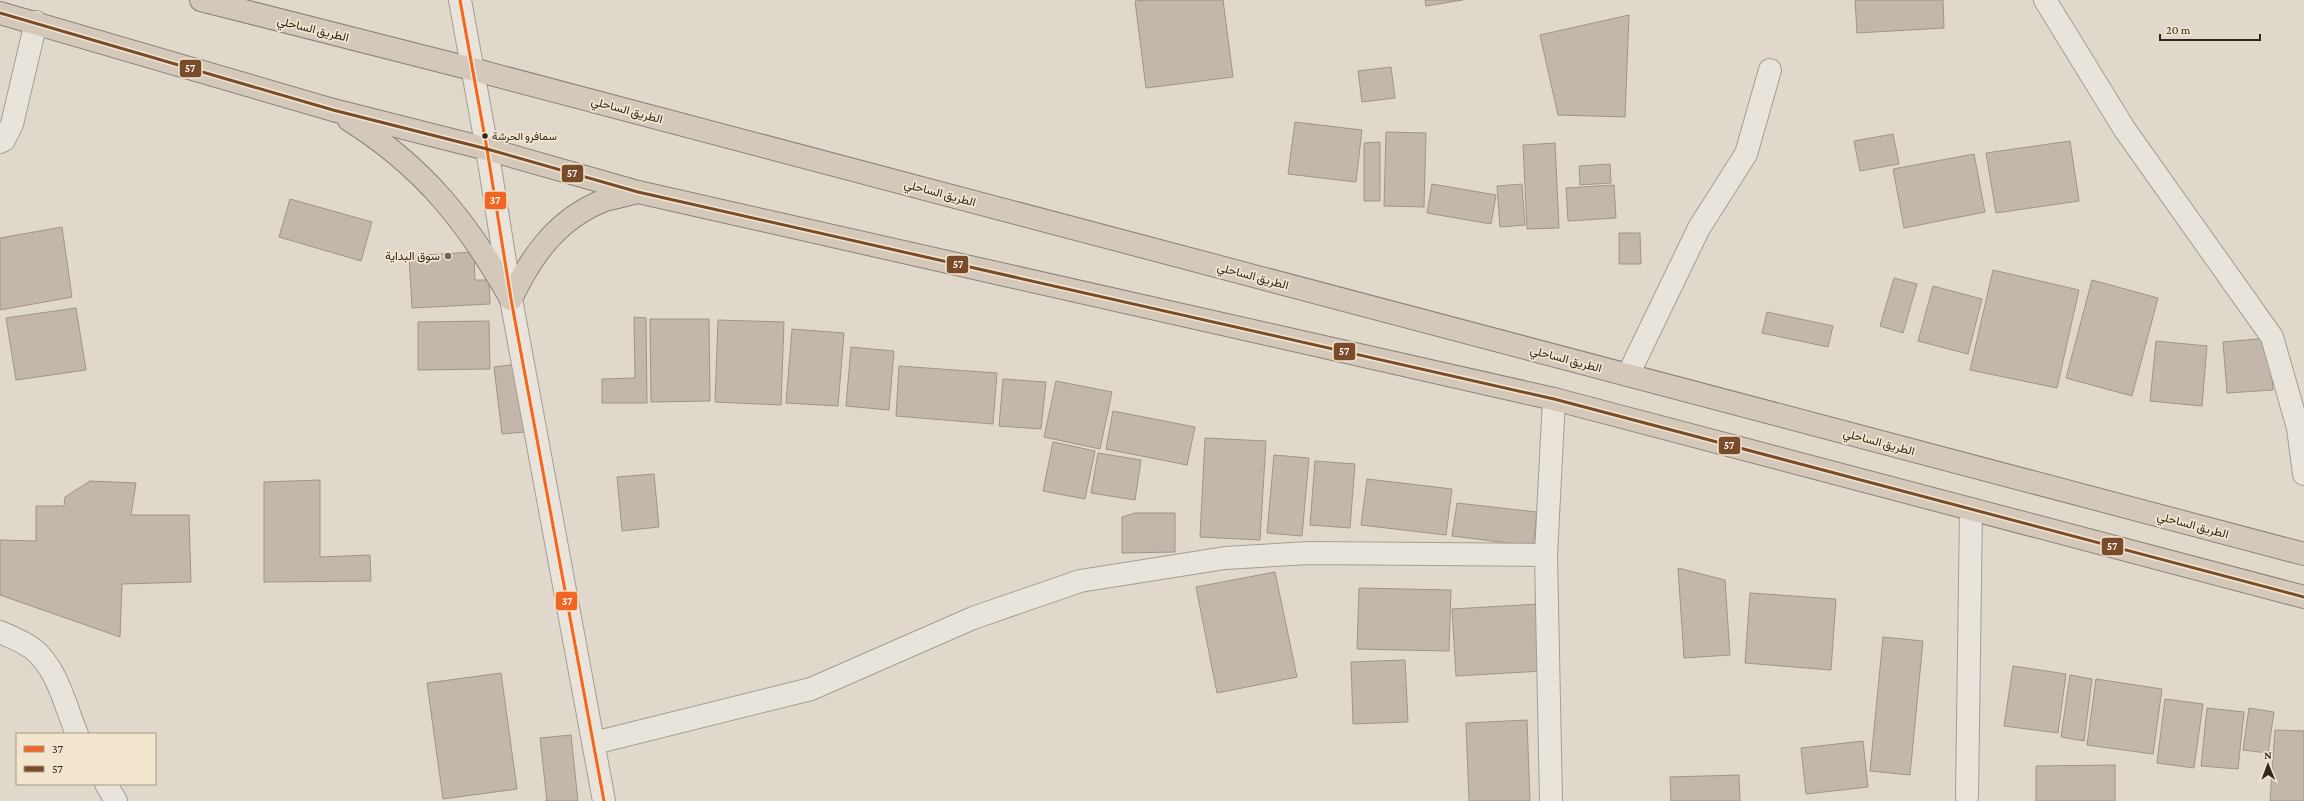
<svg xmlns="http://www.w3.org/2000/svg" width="2304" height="801" font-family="'Crimson Pro',Vazirmatn,serif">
<rect width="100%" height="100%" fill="#e0d8ca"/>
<g fill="#c3b6ab" stroke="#a0948a">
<polygon points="1146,0 1223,0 1233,77 1146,88 1135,1"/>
<polygon points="1425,0 1463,0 1426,6"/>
<polygon points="1855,0 1943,0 1944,28 1857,33"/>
<polygon points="1629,15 1625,117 1558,115 1540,35"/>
<polygon points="1391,67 1395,98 1362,102 1358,71"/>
<polygon points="1295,122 1362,130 1356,182 1288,174"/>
<polygon points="1386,132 1426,133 1424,207 1384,206"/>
<polygon points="1893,134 1899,164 1860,171 1854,141"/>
<polygon points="2070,141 2079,201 1996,213 1986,153"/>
<polygon points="1380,142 1380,201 1364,201 1364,143"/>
<polygon points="1555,143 1559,228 1527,229 1523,145"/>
<polygon points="1974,154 1985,212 1904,228 1893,169"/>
<polygon points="1610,164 1611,183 1580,185 1579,166"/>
<polygon points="1432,184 1496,195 1491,224 1427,213"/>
<polygon points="1522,184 1525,225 1500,227 1497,186"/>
<polygon points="1614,185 1616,218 1568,221 1566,188"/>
<polygon points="290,199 372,222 361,261 279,237"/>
<polygon points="62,227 72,297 0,310 0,238"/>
<polygon points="1619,233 1640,233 1641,264 1619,264"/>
<polygon points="474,252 475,280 489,280 490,304 412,308 409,256"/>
<polygon points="1993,270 2079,290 2057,388 1970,370"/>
<polygon points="1894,278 1917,284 1903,333 1880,326"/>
<polygon points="2092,280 2158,298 2132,396 2066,378"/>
<polygon points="1933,286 1982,299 1968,354 1918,341"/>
<polygon points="76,308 86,370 16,380 6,318"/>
<polygon points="1767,312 1833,326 1828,347 1762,333"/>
<polygon points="634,317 646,318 647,403 602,403 602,379 635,378"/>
<polygon points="650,319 709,319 710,401 651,402"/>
<polygon points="718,320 784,322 781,405 715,402"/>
<polygon points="489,321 490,369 418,370 418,322"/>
<polygon points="792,329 844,333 838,406 786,403"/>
<polygon points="2269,338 2273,390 2227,393 2223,342"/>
<polygon points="2156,341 2207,346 2202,406 2150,401"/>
<polygon points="851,347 894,351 889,410 846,406"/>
<polygon points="518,364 525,432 502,434 494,367"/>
<polygon points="899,366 997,373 993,424 896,416"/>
<polygon points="1003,379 1046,382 1041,429 999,426"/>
<polygon points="1056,381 1112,392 1100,449 1044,437"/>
<polygon points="1113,411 1195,427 1187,465 1106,449"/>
<polygon points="1205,438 1266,441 1260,540 1200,537"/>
<polygon points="1053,442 1095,451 1085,499 1043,491"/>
<polygon points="1098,453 1141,460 1135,500 1091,493"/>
<polygon points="1274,455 1309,458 1302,536 1267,533"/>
<polygon points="1315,461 1355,464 1350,528 1310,525"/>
<polygon points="654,474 659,527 622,531 617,477"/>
<polygon points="1367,479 1452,489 1446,535 1361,525"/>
<polygon points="320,480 320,557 370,555 371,581 264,582 264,482"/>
<polygon points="90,481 136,483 131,515 189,515 191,582 122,584 120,637 0,595 0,540 36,541 36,506 64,506 65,497"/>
<polygon points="1457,503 1537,512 1533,546 1452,536"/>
<polygon points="1135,513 1175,513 1175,552 1122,553 1122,517"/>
<polygon points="1678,568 1725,580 1730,655 1684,658"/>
<polygon points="1275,572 1297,677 1217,693 1196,587"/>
<polygon points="1359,588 1451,590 1449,651 1357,649"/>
<polygon points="1750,593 1836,599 1831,670 1745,663"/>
<polygon points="1539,604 1543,671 1456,676 1452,609"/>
<polygon points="1883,637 1923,641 1910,775 1870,771"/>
<polygon points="1405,660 1408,722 1353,724 1351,662"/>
<polygon points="2013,666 2066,674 2058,733 2004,726"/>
<polygon points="501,673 517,789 443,799 427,683"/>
<polygon points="2070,675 2092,679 2084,741 2061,737"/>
<polygon points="2096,679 2162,689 2153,754 2087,745"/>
<polygon points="2165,699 2203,704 2194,768 2157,763"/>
<polygon points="2207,708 2244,712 2238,769 2201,766"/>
<polygon points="2249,708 2274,712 2268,753 2243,750"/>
<polygon points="1527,720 1530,801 1469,801 1466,723"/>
<polygon points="2275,730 2304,731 2304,801 2270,801"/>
<polygon points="571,735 578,801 545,801 547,801 540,738"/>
<polygon points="1863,741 1868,787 1806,794 1801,748"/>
<polygon points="2115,765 2115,801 2036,801 2036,766"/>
<polygon points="1739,775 1740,801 1671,801 1670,777"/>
</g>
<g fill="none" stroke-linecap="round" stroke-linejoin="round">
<defs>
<g id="minor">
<polyline points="460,0 487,149 511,299 604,801"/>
<polyline points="2045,0 2125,130 2272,337 2298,428 2304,474"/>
<polyline points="0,142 4,140 12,124 36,22"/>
<polyline points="1628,375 1699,228 1746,154 1770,70"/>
<path d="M 0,632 C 11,637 24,642 33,649 C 58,669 65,706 77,734"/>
<polyline points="594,743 811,689 973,618 1080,581 1225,558 1309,553 1546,555"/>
<polyline points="106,784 116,801"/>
<polyline points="1967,796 1971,509"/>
<polyline points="1551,801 1546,555 1554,399"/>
</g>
<g id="highway">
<polyline points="201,0 472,69 2304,554"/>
<polyline points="0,13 333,110 487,149 638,192 1554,399 2304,597"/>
<path d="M 349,120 C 424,167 468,223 511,299"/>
<path d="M 511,299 C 531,256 558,218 605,200 C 616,197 627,195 638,192"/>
</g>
</defs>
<use href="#minor" stroke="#a59d93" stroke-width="24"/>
<use href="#highway" stroke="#8a837a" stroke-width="24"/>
<use href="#minor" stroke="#e8e4db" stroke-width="22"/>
<use href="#highway" stroke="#d3c8ba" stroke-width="22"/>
<defs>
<polyline id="bus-1" points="460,0 487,149 511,299 604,801"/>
<polyline id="bus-2" points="0,13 333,110 487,149 638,192 1554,399 2304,597"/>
</defs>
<use href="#bus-1" stroke="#f2e6cf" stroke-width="6"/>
<use href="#bus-2" stroke="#f2e6cf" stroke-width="6"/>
<use href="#bus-1" stroke="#f26522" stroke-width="3"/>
<use href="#bus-2" stroke="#7a4b2a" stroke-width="3"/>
</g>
<circle fill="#32261d" stroke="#f2e6cf" stroke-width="1.5" cx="485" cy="136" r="3.5"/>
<circle fill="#6f645a" stroke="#f2e6cf" stroke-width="1.5" cx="448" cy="256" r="4"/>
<g text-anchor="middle" stroke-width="3.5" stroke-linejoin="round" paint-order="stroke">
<g font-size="11" fill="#32261d" stroke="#f2e6cf" text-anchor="start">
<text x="492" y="140">سمافرو الحرشة</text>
</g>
<g font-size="12" fill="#32261d" stroke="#f2e6cf">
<text transform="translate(313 29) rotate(14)" y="4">الطريق الساحلي</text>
<text transform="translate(627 110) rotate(15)" y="4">الطريق الساحلي</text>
<text transform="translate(940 193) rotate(15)" y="4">الطريق الساحلي</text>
<text transform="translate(1253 276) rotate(15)" y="4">الطريق الساحلي</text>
<text transform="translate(1566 359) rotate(15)" y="4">الطريق الساحلي</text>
<text transform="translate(1879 442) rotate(15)" y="4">الطريق الساحلي</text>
<text transform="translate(2193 525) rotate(15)" y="4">الطريق الساحلي</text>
</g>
<g font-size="12" fill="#32261d" stroke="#f2e6cf" text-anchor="end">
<text x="440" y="260">سوق البداية</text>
</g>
</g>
<g stroke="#f2e6cf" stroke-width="1.5">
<rect x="179" y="59" width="23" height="19" rx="4" fill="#7a4b2a"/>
<rect x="561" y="164" width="23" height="19" rx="4" fill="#7a4b2a"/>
<rect x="484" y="191" width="23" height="19" rx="4" fill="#f26522"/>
<rect x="946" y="255" width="23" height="19" rx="4" fill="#7a4b2a"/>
<rect x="1333" y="342" width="23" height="19" rx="4" fill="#7a4b2a"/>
<rect x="1718" y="436" width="23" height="19" rx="4" fill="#7a4b2a"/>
<rect x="2101" y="537" width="23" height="19" rx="4" fill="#7a4b2a"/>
<rect x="555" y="591" width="23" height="20" rx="4" fill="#f26522"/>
</g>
<g font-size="11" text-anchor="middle" font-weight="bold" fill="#fff">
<text x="190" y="72">57</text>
<text x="572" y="177">57</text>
<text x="495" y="204">37</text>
<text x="958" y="268">57</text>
<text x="1344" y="355">57</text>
<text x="1729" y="449">57</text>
<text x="2112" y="550">57</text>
<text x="567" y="605">37</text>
</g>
<rect x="16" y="733" width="140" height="52" fill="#f2e6cf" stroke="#a59988"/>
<rect x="24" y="746" width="20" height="6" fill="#f26522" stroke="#a59988"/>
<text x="52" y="753" font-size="12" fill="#32261d">37</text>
<rect x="24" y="766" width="20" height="6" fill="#7a4b2a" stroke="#a59988"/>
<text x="52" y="773" font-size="12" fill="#32261d">57</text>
<g transform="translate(2268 765) rotate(359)" stroke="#f2e6cf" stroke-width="3" paint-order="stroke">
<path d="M0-3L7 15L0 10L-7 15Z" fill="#32261d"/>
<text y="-6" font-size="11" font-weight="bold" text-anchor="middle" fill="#32261d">N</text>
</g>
<path d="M2160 34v6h100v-6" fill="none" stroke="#32261d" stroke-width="2"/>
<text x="2166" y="34" font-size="12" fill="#32261d" stroke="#f2e6cf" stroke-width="3" paint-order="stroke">20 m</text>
</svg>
